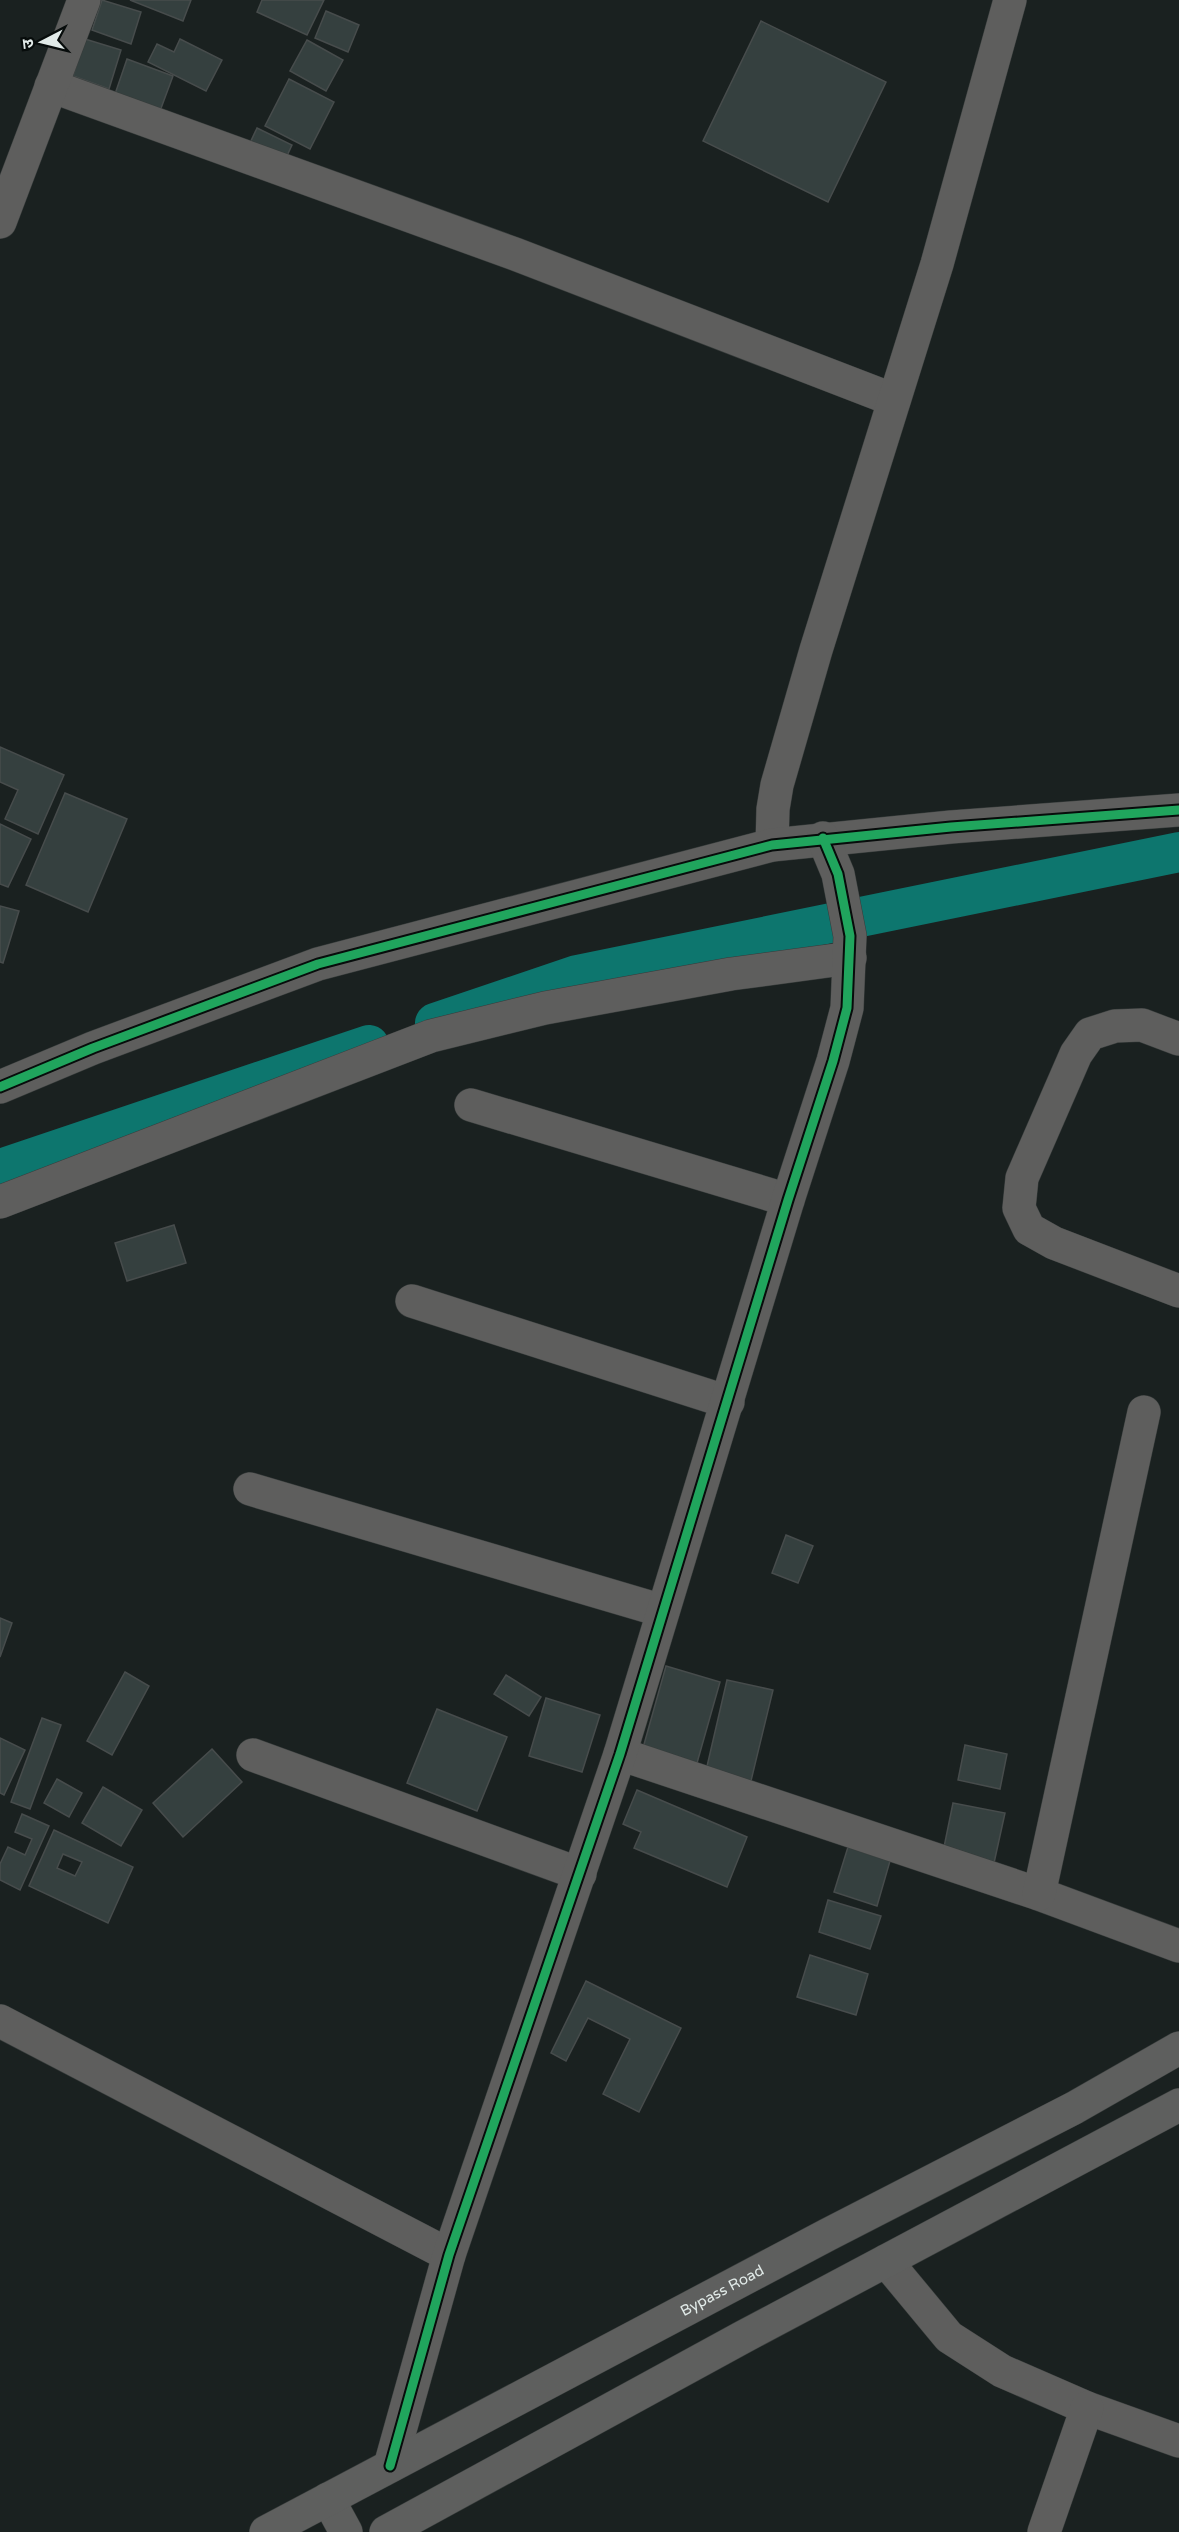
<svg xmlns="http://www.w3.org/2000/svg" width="1179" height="2532" font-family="'Varela Round','Noto Sans Devanagari',sans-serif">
<rect width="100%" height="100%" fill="#1a2120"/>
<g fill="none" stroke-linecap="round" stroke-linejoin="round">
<g stroke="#0d766e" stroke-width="40">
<polyline points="435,1023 577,975 1179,852"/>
<polyline points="0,1169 369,1045"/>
</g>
</g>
<g fill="#35403f" stroke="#474c4c" stroke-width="1.5" fill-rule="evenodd">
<polygon points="102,0 141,12 131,44 92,30"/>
<polygon points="130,0 191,0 183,21"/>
<polygon points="262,0 324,0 307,35 257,12"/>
<polygon points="326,11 359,25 348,52 315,38"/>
<polygon points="761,21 886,82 828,202 703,141"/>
<polygon points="85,39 121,50 109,89 73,76"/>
<polygon points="180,39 222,60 206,91 148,62 157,44 174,52"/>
<polygon points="307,40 343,60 326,91 290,71"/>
<polygon points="127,59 173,76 160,111 115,94"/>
<polygon points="289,79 334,102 310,149 265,126"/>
<polygon points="257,128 292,145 285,160 250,143"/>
<polygon points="0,747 64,775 38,834 5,819 18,790 0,782"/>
<polygon points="65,793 127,819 88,912 26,885"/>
<polygon points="0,824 31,839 8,887 0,884"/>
<polygon points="0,906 19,911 3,963 0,962"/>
<polygon points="174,1225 186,1263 127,1281 115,1243"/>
<polygon points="786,1535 813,1546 798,1583 772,1573"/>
<polygon points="0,1618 12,1623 0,1657"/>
<polygon points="666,1666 720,1682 695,1770 641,1755"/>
<polygon points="125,1672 149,1686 112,1755 87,1741"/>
<polygon points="506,1675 541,1697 529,1716 494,1694"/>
<polygon points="727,1680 773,1690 750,1785 705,1775"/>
<polygon points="546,1698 600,1715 582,1772 529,1756"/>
<polygon points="437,1709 507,1737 477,1811 407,1783"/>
<polygon points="42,1718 61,1725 30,1809 11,1802"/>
<polygon points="0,1738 25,1750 4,1795 0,1793"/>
<polygon points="965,1745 1007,1754 1000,1789 958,1780"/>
<polygon points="212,1749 242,1782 183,1837 153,1803"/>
<polygon points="57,1779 82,1793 69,1817 44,1803"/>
<polygon points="103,1787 142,1810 121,1846 82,1823"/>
<polygon points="637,1790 747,1837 727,1887 634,1848 641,1832 623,1824"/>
<polygon points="953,1803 1005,1813 994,1863 943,1852"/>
<polygon points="22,1814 49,1826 20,1890 0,1880 0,1864 8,1847 25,1855 32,1839 15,1832"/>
<path d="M 54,1830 L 133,1867 L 108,1923 L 29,1886 ZM 63,1854 L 82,1862 L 75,1876 L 57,1868 Z"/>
<polygon points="848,1847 890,1861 877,1906 834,1892"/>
<polygon points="828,1900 881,1916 870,1949 819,1932"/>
<polygon points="810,1955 868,1974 856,2015 797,1997"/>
<polygon points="586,1981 681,2028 639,2112 603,2094 630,2039 588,2018 566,2061 551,2053"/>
</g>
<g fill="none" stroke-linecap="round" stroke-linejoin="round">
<defs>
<g id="minor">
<polyline points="51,86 515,254 894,400"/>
<polyline points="0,222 84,0"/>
<polyline points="772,845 773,809 777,785 816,650 937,264 1010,0"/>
<polyline points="1179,1039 1142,1025 1115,1026 1090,1034 1076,1054 1022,1178 1019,1208 1029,1229 1054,1243 1179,1291"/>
<polyline points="0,1087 93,1048 318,964 772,845 951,827 1179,810"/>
<polyline points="471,1105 788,1200"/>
<polyline points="0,1202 431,1036 545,1008 731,974 850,958"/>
<polyline points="412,1301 728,1402"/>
<polyline points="250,1489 663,1611"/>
<polyline points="620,1754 1039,1894 1179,1946"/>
<polyline points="253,1755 580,1874"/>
<polyline points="1039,1894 1144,1412"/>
<polyline points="0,2021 449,2255"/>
<polyline points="886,2261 949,2337 1002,2371 1087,2408 1179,2441"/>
<polyline points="390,2466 449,2255 620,1754 788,1200 833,1061 847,1008 850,936 838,874 823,838"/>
<polyline points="1044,2532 1087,2408"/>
</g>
<g id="major">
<polyline points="328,2499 346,2532"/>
<path id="s1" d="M 266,2532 L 827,2235 L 1074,2108 L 1179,2048"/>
<polyline points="386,2532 743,2337 1179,2105"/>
</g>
</defs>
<use href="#minor" stroke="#373c3b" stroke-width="34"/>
<use href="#major" stroke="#373c3b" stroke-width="34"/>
<use href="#minor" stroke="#5e5e5d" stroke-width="33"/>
<use href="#major" stroke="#5e5f5e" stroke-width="33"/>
<defs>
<g id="cycleway">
<polyline points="0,1087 93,1048 318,964 772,845 951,827 1179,810"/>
<polyline points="390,2466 449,2255 620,1754 788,1200 833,1061 847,1008 850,936 838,874 823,838"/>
</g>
</defs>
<use href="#cycleway" stroke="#070c0b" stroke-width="13"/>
<use href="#cycleway" stroke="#20a55d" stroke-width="9"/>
</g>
<g text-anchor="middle" stroke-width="4.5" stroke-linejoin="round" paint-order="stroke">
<g font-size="15" fill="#e1eae8" stroke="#070c0b">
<text dy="5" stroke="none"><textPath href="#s1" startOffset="516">Bypass Road</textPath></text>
</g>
</g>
<g transform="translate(42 42) rotate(263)" stroke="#070c0b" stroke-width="4.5" paint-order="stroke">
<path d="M0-4.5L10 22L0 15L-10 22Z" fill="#e1eae8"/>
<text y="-9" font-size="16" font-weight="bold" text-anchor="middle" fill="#e1eae8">उ</text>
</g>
</svg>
